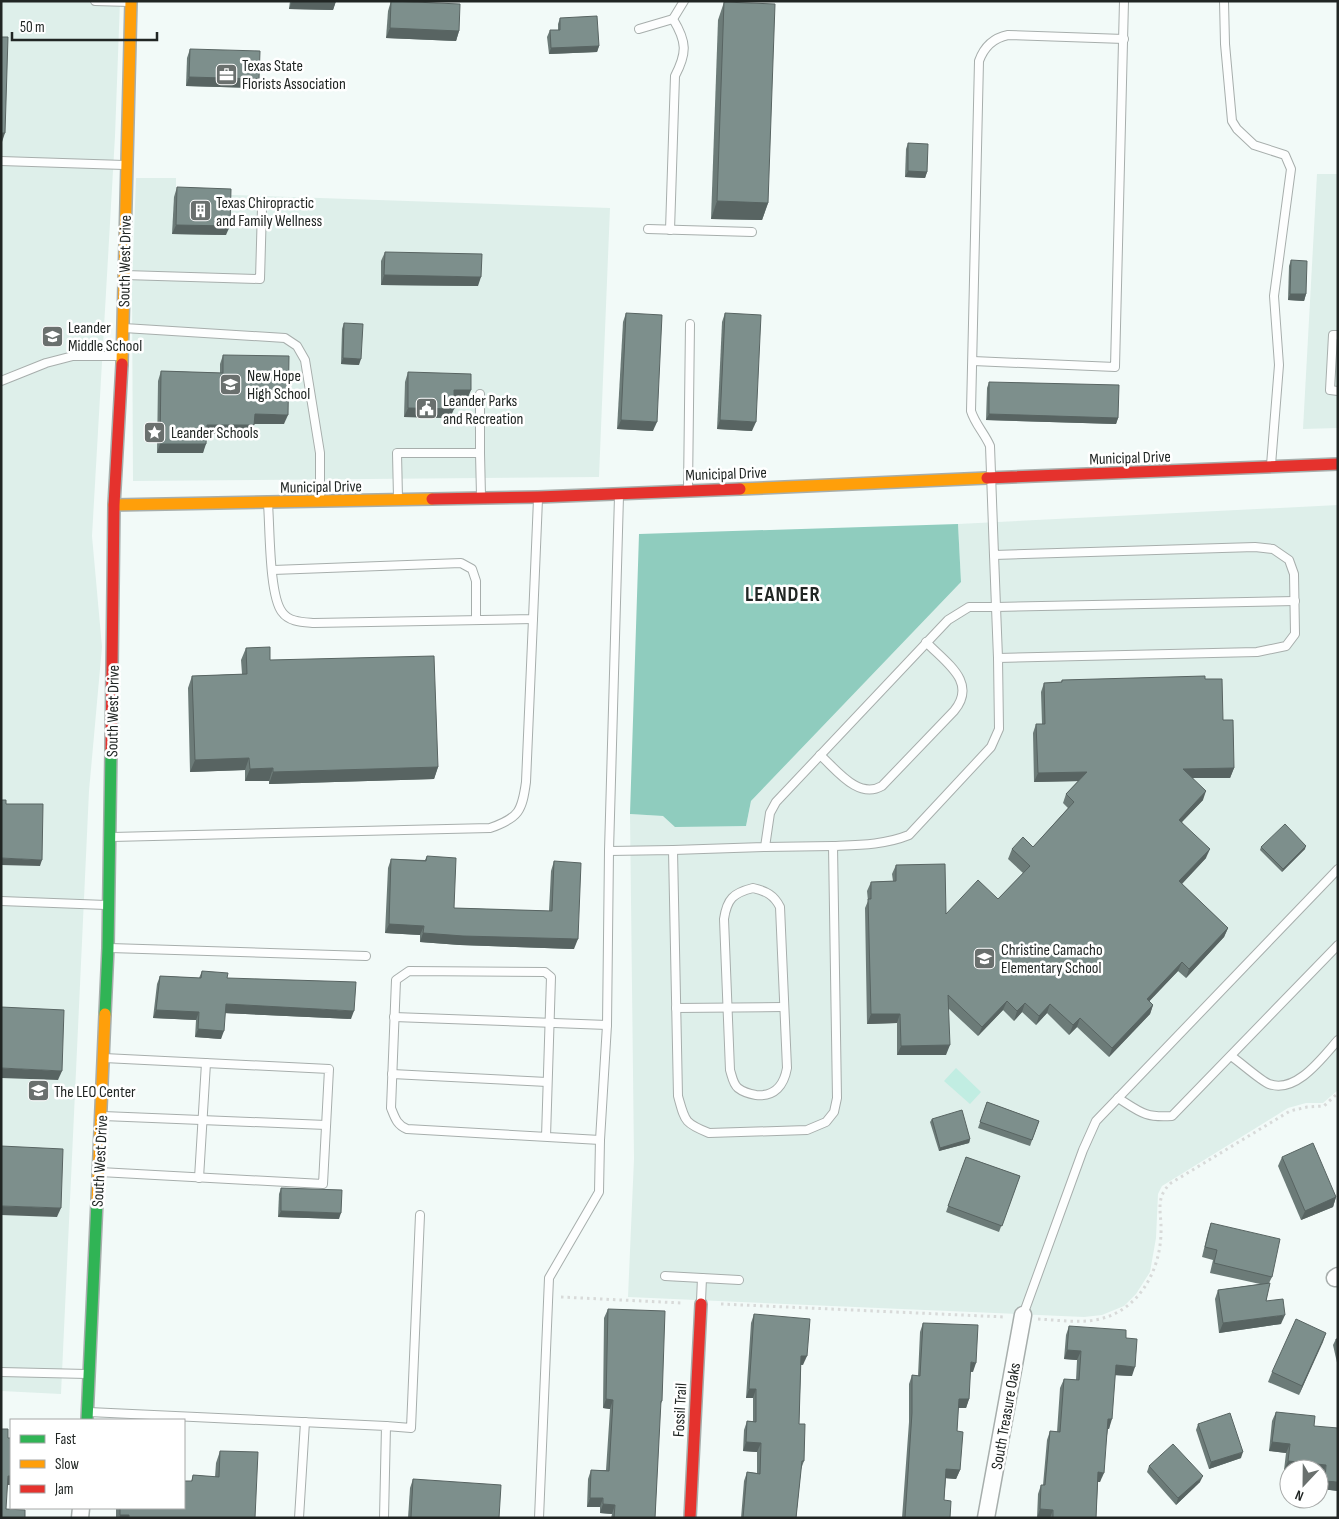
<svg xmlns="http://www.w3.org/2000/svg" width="1339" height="1519" font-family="'Sofia Sans Condensed',sans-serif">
<rect width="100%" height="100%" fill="#f2faf8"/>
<g fill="#deefea">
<polygon points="1,1 120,1 115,136 92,536 102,647 89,791 61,1394 1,1391"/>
<polygon points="1317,174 1338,174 1338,428 1303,429"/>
<polygon points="136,178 176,178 176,193 610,208 599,477 133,481 132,289"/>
<polygon points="1338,505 1338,1090 1323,1103 1306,1103 1288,1108 1162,1186 1158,1194 1156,1238 1150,1272 1136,1294 1124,1306 1102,1315 1084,1317 628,1297 634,1159 630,814 663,816 746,826 751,801 961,582 958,524"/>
</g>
<polygon fill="#c1ede2" points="956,1068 981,1092 970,1104 944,1081"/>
<polygon fill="#8fccbe" points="958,524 961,582 751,801 746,826 675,827 663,816 630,814 639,534"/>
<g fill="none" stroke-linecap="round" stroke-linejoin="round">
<defs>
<g id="lane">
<polyline points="95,1 129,2"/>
<polyline points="1224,1 1225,44 1232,121 1237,129 1254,145 1285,155 1291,169 1274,296 1279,365 1271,465"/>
<polyline points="639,29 673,19"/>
<polyline points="1,161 124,165"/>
<polyline points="648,229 752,232"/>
<path d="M 670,230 L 675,76 C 687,53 687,42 673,19 L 684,1"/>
<polyline points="125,275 260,279 262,208"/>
<polyline points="124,328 285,338 297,346 305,360 320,453 320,500"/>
<polyline points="1338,335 1333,335 1330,390 1338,391"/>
<polyline points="973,361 1115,367 1124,1"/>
<polyline points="1,381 46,363 73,356 120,356"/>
<polyline points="480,394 480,453"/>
<polyline points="688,489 690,324"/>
<polyline points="398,498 397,453 480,453 481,496"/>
<path d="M 268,504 C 270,528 269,595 282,612 C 289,622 302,622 314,623 L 533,619 L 538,499"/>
<polyline points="273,570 461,563 472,569 476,581 476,620"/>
<polyline points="998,658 996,607 1295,601"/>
<path d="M 820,755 C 836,769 858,800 882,786 L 954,711 C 978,682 946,663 926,642"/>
<path d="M 112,837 L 490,828 C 519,818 522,811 526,782 L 533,619"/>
<polyline points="765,847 833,846"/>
<polyline points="673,850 765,847 770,813 776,802 948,620 969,607 996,607 994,555"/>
<path d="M 609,851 L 673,850 L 678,1096 C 685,1121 684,1123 709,1133 L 807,1130 L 826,1122 L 834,1112 L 837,1098 L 833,846 C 860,845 884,845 909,835 L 991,747 L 999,729 L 998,658 L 1257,652 L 1286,646 L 1295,634 L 1294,574 L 1289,560 L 1273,549 L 1255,547 L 994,555 L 990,446 C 985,434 975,424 971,411 L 979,61 C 984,47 993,38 1008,35 L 1124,39"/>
<path d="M 753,888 C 766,891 774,895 780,907 L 787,1068 C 784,1085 775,1097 756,1095 C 750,1094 743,1092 738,1088 C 733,1084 732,1076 730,1070 L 724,919 C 727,899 733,893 753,888 Z"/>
<polyline points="1,901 106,905"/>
<polyline points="110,948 366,956"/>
<polyline points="676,1008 784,1007"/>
<polyline points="394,1017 607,1025"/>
<path d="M 1231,1056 C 1240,1062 1261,1081 1269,1084 C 1296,1094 1322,1058 1338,1040"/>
<polyline points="392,1074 547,1082"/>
<path d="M 1118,1098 C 1140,1112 1145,1118 1172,1116 L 1338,945"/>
<polyline points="103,1116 326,1125"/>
<path d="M 546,1137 L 551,977 L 545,972 L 409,971 L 396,980 L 391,1108 C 395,1118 397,1125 407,1129 L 600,1140"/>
<polyline points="100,1172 323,1184 329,1069 104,1058"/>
<polyline points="199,1178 206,1063"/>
<polyline points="665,1276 739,1280"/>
<polyline points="701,1301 702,1278"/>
<polyline points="1023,1315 1083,1150 1096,1121 1338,869"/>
<polyline points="1,1372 87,1374"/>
<polyline points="89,1412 386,1426 384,1518"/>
<polyline points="386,1426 411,1428 420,1215"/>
<polyline points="299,1518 305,1422"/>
<polyline points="539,1518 549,1278 599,1192 600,1140 607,1025 609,851 619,496"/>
</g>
<g id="street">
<polyline points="1335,1278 1338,1276"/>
<polyline points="80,1518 81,1508"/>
<polyline points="986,1518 1023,1315"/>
</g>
<g id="fast">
<polyline points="105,1014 108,948 111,750"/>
<polyline points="87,1420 97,1201"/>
</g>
<g id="slow">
<polyline points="122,364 131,1"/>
<polyline points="740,489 987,478"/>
<polyline points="114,505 432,499"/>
<polyline points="97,1201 105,1014"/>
</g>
<g id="jam">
<polyline points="987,478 1338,464"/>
<polyline points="432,499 538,497 740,489"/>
<polyline points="111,750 114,505 122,364"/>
<polyline points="690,1518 701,1304"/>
</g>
</defs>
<use href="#lane" stroke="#a7aeac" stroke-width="10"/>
<use href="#street" stroke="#a7aeac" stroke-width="19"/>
<use href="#fast" stroke="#a7aeac" stroke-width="14"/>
<use href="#slow" stroke="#a7aeac" stroke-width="14"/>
<use href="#jam" stroke="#a7aeac" stroke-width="14"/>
<g stroke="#d8dad9" stroke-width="3" stroke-dasharray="2.5 4" stroke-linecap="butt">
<polyline points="561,1297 682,1303"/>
<polyline points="721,1304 1005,1317"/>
<path d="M 1038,1319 C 1057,1320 1077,1323 1095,1320 C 1137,1313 1160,1273 1161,1233 C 1162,1213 1154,1198 1171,1183 L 1290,1111 L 1307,1107 L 1324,1106 L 1338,1093"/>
</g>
<use href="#lane" stroke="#fdfefe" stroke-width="8"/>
<use href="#street" stroke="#fdfefe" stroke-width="16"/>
<use href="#fast" stroke="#30b455" stroke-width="11"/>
<use href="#slow" stroke="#ff9f0a" stroke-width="11"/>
<use href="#jam" stroke="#e5322d" stroke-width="11"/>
</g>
<g fill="#6c7b78">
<polygon points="290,1 336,1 333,10 289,9"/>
<polygon points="391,1 459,31 456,41 386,38 388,11"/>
<polygon points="724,2 768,203 762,220 711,219 718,20"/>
<polygon points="560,18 599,46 597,52 549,54 547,37 550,30 558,30 558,24"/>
<polygon points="190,49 259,79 255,88 186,86 187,58"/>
<polygon points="908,143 927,172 925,178 905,177 906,149"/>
<polygon points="177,187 226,235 172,234 174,197"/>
<polygon points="385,252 478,286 381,285 381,261"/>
<polygon points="1291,260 1306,294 1304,301 1288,300 1289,266"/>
<polygon points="626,313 653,431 617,429 623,322"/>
<polygon points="725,313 752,431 717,429 722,322"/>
<polygon points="344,323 359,365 341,364 342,329"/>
<polygon points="223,355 284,424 254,424 251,434 206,434 203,453 157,453 158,381 161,371 220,373 220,364"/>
<polygon points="408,372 467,400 454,400 450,418 404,417 405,382"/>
<polygon points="989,382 1118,418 1116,424 986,420 987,388"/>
<polygon points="246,648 270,660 438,767 434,779 269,784 269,781 245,781 245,770 190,772 188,688 192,676 242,674 241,660"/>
<polygon points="1205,679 1223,720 1234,768 1230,778 1193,778 1203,800 1182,822 1206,858 1182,884 1228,928 1224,937 1186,978 1178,971 1149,1001 1153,1005 1150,1014 1109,1057 1077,1027 1069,1035 1047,1013 1036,1025 1022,1012 1014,1021 1003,1010 978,1036 948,1008 946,1055 897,1055 897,1023 867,1024 865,908 868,901 867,891 871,882 893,881 892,874 896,865 946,914 998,899 1023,873 1008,859 1012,849 1033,847 1068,808 1063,803 1066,794 1078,781 1034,782 1033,733 1036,724 1042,724 1041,692 1044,683 1061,682 1062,680"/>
<polygon points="1261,847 1305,849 1282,872 1260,850"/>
<polygon points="427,856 454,908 549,911 551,871 554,861 574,949 460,945 420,942 420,935 385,933 388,868 391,859 425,860"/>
<polygon points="202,971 227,978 351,1019 225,1013 221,1039 195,1037 196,1020 153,1018 157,984 160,976 199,978"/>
<polygon points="987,1102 1039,1121 1030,1146 978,1128"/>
<polygon points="932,1119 970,1139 969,1143 939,1151 930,1122"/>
<polygon points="966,1157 1020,1176 999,1232 946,1212"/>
<polygon points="1282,1157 1336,1197 1333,1207 1301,1220 1278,1166"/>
<polygon points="281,1188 339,1219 278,1217 279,1194"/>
<polygon points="1211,1223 1272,1277 1269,1283 1266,1301 1281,1324 1219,1333 1215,1299 1218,1290 1260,1284 1210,1273 1213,1260 1202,1257 1208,1232"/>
<polygon points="608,1309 662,1401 660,1406 655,1518 611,1518 612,1514 600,1513 600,1507 587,1507 588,1479 591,1470 606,1470 610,1409 603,1408 604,1318"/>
<polygon points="754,1314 803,1365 801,1365 799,1424 804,1461 801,1469 796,1518 741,1518 744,1481 747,1472 757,1473 757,1452 743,1451 744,1430 747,1421 753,1421 753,1398 746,1398 751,1323"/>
<polygon points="923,1323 973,1372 970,1372 969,1399 966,1408 958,1408 957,1431 960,1470 956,1479 946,1478 944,1500 950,1518 902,1518 909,1422 909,1384 912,1375 918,1376 920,1332"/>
<polygon points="1069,1326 1126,1338 1132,1376 1115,1375 1109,1429 1108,1429 1100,1482 1098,1482 1096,1518 1037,1518 1038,1494 1041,1485 1043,1485 1047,1440 1050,1431 1057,1432 1060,1388 1064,1379 1076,1380 1077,1360 1064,1359 1066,1335"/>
<polygon points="1326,1333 1299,1395 1268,1382 1272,1372"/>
<polygon points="1336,1339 1338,1339 1338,1367 1333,1345"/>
<polygon points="1276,1412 1314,1426 1338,1491 1322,1489 1323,1474 1319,1474 1319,1469 1284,1470 1286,1453 1269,1451 1272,1421"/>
<polygon points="1198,1424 1241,1458 1209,1469 1196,1430"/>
<polygon points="220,1451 255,1518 116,1518 116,1508 184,1508 193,1475 215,1477 216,1463"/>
<polygon points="1149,1466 1200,1482 1176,1505 1147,1472"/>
<polygon points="413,1479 499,1518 408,1518 410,1488"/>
</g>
<g fill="#586462">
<polygon points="292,1 336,1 333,10 289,9"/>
<polygon points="390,28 459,31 456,41 386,38"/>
<polygon points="599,46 597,52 549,54 551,48"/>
<polygon points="189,77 259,79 255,88 186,86"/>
<polygon points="1,133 5,133 2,142 1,142"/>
<polygon points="908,171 927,172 925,178 905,177"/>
<polygon points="717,201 768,203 762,220 711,219"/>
<polygon points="176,225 230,226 226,235 172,234"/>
<polygon points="384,275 481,277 478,286 381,285"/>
<polygon points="1290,294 1306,294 1304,301 1288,300"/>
<polygon points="343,358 361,359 359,365 341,364"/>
<polygon points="454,390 471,390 467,400 450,400"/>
<polygon points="408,408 454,409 450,418 404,417"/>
<polygon points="255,414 288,415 284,424 251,424"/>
<polygon points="989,414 1118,418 1116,424 986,420"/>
<polygon points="621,420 657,422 653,431 617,429"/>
<polygon points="720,420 756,422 752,431 717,429"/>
<polygon points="207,425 254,425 251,434 203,434"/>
<polygon points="160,444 206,444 203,453 157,453"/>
<polygon points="249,758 245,770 190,772 195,760"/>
<polygon points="438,767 434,779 269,784 273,772"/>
<polygon points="273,768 269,781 245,781 250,769"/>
<polygon points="1234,768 1230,778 1180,778 1183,769"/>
<polygon points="1087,772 1083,781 1034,782 1038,773"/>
<polygon points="1206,791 1203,800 1175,829 1179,820"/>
<polygon points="1306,846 1305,849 1282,872 1283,869"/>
<polygon points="1210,849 1206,858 1175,891 1179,881"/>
<polygon points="1,858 42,860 40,866 1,865"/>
<polygon points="389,924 424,926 420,935 385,933"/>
<polygon points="1228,928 1224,937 1186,978 1189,969"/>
<polygon points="423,933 578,939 574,949 460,945 420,942"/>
<polygon points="1182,962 1178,971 1143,1008 1147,999"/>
<polygon points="1007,1001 1003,1010 978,1036 982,1027"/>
<polygon points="1025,1003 1022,1012 1014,1021 1017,1011"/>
<polygon points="226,1004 354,1011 351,1019 223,1013"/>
<polygon points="1050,1004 1047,1013 1036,1025 1039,1016"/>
<polygon points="1153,1005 1150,1014 1109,1057 1112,1048"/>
<polygon points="156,1010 199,1012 196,1020 153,1018"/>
<polygon points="871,1014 900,1014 897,1023 867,1024"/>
<polygon points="1080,1018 1077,1027 1069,1035 1073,1025"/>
<polygon points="198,1029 224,1031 221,1039 195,1037"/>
<polygon points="950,1045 946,1055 897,1055 901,1046"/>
<polygon points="1,1068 62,1071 58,1080 1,1078"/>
<polygon points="970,1139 969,1143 939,1151 940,1148"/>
<polygon points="1336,1197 1333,1207 1301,1220 1305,1211"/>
<polygon points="1,1206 61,1208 57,1217 1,1215"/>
<polygon points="281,1211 341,1213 339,1219 278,1217"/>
<polygon points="1285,1315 1281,1324 1219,1333 1223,1323"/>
<polygon points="1326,1333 1323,1342 1299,1395 1302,1386"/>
<polygon points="1067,1350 1081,1351 1077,1360 1064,1359"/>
<polygon points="801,1356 807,1356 803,1365 798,1364"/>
<polygon points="971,1362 976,1363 973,1372 967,1371"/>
<polygon points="1116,1365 1135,1367 1132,1376 1112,1375"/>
<polygon points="749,1389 756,1389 753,1398 746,1398"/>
<polygon points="606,1399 613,1400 610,1409 603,1408"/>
<polygon points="959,1399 969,1399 966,1408 955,1408"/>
<polygon points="1108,1419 1112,1419 1109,1429 1105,1428"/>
<polygon points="746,1442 761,1443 757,1452 743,1451"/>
<polygon points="1272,1442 1290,1444 1286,1453 1269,1451"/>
<polygon points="1243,1452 1241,1458 1209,1469 1211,1462"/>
<polygon points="1288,1461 1326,1465 1323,1474 1319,1474 1319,1469 1284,1470"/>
<polygon points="946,1469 960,1470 956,1479 943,1478"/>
<polygon points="1098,1472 1104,1473 1100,1482 1094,1482"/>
<polygon points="8,1476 11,1476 11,1485 4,1485"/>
<polygon points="1203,1476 1200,1482 1176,1505 1178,1498"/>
<polygon points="1325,1481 1338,1482 1338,1491 1322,1489"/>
<polygon points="590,1498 603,1498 600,1507 587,1507"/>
<polygon points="603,1504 615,1505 612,1514 600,1513"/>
<polygon points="1040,1509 1053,1510 1050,1518 1037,1518"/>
<polygon points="120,1515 129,1515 128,1518 119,1518"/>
</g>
<g fill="#7d8f8c" stroke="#586462">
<polygon points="391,1 460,4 459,31 390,28"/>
<polygon points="724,2 775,4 768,203 717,201"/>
<polygon points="597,16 599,46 551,48 550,30 560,30 560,18"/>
<polygon points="1,37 8,37 5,133 1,133"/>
<polygon points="190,49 260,51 259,79 189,77"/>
<polygon points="908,143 928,144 927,172 908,171"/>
<polygon points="177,187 231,189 230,226 176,225"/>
<polygon points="385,252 482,254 481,277 384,275"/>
<polygon points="1291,260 1307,261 1306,294 1290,294"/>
<polygon points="626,313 662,315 657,422 621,420"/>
<polygon points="725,313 761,315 756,422 720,420"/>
<polygon points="344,323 363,324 361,359 343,358"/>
<polygon points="223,355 289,356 288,415 255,414 254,425 207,425 206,444 160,444 161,371 223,373"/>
<polygon points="408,372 471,374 471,390 454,390 454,409 408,408"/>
<polygon points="989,382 1119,385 1118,418 989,414"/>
<polygon points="270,647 270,660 434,656 438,767 273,772 273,768 250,769 249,758 195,760 192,676 247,674 246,648"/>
<polygon points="1205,676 1205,679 1222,679 1223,720 1233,720 1234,768 1183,769 1206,791 1179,820 1210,849 1179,881 1228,928 1189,969 1182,962 1147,999 1153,1005 1112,1048 1080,1018 1073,1025 1050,1004 1039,1016 1025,1003 1017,1011 1007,1001 982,1027 948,995 950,1045 901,1046 900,1014 871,1014 868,899 871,899 871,882 896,881 896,865 945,864 946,914 978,880 998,899 1030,866 1012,849 1023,837 1033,847 1074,802 1066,794 1087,772 1038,773 1036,724 1045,724 1044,683 1062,682 1062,680"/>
<polygon points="1,800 6,800 6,804 43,804 42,860 1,858"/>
<polygon points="1285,824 1306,846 1283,869 1261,847"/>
<polygon points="427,856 456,858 454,908 552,911 554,861 581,863 578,939 463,936 423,933 424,926 389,924 391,859 426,861"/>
<polygon points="202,971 228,973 227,978 356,982 354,1011 226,1004 224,1031 198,1029 199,1012 156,1010 160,976 201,978"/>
<polygon points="1,1007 64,1010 62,1071 1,1068"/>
<polygon points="987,1102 1039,1121 1032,1140 980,1122"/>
<polygon points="962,1110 970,1139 940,1148 932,1119"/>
<polygon points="1313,1143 1336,1197 1305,1211 1282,1157"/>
<polygon points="1,1146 63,1149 61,1208 1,1206"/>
<polygon points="966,1157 1020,1176 1002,1226 948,1206"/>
<polygon points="281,1188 342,1190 341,1213 281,1211"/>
<polygon points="1211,1223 1280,1239 1272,1277 1214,1263 1217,1250 1205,1247"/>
<polygon points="1270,1283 1266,1301 1283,1299 1285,1315 1223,1323 1218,1290"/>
<polygon points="608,1309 665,1311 662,1401 661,1401 655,1518 614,1518 615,1505 603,1504 603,1498 590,1498 591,1470 609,1471 613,1400 606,1399"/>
<polygon points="754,1314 810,1319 807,1356 801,1356 799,1424 805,1424 804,1461 802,1461 796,1518 743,1518 747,1472 760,1474 761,1443 746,1442 747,1421 756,1422 756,1389 749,1389"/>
<polygon points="1296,1319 1326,1333 1302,1386 1272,1372"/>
<polygon points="923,1323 978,1325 976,1363 971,1362 969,1399 959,1399 957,1431 963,1432 960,1470 946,1469 944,1500 951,1501 950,1518 905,1518 912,1413 912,1375 920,1376"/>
<polygon points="1069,1326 1126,1330 1126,1338 1137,1339 1135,1367 1116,1365 1112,1419 1108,1419 1104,1473 1098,1472 1096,1518 1053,1518 1053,1510 1040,1509 1041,1485 1045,1485 1050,1431 1060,1432 1064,1379 1079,1380 1081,1351 1067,1350"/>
<polygon points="1336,1339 1338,1339 1338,1349"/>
<polygon points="1276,1412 1315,1416 1314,1426 1338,1428 1338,1482 1325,1481 1326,1465 1288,1461 1290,1444 1272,1442"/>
<polygon points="1230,1413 1243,1452 1211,1462 1198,1424"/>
<polygon points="1,1429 8,1429 8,1438 11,1438 11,1476 8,1476 6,1509 25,1510 25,1518 1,1518"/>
<polygon points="1173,1444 1203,1476 1178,1498 1149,1466"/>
<polygon points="220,1451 258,1452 255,1518 129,1518 129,1515 120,1515 120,1508 184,1508 184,1481 192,1481 193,1475 219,1477"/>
<polygon points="413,1479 501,1485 499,1518 411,1518"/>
</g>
<defs>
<symbol id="office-square" viewBox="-11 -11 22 22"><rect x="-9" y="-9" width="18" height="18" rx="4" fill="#6a706e" stroke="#fff"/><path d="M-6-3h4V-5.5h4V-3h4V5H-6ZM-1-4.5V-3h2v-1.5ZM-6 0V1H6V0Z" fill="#fff"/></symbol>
<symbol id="building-square" viewBox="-11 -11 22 22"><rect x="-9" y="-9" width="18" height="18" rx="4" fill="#6a706e" stroke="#fff"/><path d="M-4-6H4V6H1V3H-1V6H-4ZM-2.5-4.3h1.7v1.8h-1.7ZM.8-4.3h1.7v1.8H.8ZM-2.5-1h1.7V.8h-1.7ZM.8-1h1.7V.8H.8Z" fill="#fff"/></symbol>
<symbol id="school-square" viewBox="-11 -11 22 22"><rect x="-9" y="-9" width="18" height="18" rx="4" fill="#6a706e" stroke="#fff"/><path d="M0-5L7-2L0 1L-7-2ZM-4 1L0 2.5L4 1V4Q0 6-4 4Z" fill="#fff"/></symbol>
<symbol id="civic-square" viewBox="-11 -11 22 22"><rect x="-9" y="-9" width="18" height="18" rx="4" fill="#6a706e" stroke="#fff"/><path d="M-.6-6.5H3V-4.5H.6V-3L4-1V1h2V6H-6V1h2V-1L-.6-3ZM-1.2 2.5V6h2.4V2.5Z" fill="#fff"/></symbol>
<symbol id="sight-square" viewBox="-11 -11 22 22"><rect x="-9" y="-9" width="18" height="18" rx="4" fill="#6a706e" stroke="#fff"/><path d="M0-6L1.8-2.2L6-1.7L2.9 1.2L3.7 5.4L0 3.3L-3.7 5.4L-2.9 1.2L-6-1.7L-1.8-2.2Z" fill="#fff"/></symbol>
</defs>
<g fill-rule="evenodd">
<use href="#office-square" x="214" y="62" width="25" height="25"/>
<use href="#building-square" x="188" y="198" width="25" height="25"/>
<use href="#school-square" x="40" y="324" width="25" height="25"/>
<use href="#school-square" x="218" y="372" width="25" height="25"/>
<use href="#civic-square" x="414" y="396" width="25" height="25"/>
<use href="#sight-square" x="142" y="420" width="25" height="25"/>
<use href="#school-square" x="972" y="946" width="25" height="25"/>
<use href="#school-square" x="26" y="1078" width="25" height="25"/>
</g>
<g text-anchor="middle" stroke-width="5" stroke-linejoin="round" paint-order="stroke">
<g font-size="16" fill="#212624" stroke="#fff" text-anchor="start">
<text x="242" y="71">Texas State<tspan x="242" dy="18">Florists Association</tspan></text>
<text x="216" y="208">Texas Chiropractic<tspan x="216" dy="18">and Family Wellness</tspan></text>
<text x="68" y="333">Leander<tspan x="68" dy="18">Middle School</tspan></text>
<text x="247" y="381">New Hope<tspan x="247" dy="18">High School</tspan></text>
<text x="443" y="406">Leander Parks<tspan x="443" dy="18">and Recreation</tspan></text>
<text x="171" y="438">Leander Schools</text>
<text x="1001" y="955">Christine Camacho<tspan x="1001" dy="18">Elementary School</tspan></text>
<text x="54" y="1097">The LEO Center</text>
</g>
<g font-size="16" fill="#212624" stroke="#fff">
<text transform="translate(124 261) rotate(-89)" y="6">South West Drive</text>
<text transform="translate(1130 457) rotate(-2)" y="6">Municipal Drive</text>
<text transform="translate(726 473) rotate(-2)" y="6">Municipal Drive</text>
<text transform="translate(321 486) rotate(-1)" y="6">Municipal Drive</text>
<text transform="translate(112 711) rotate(-89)" y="6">South West Drive</text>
<text transform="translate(99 1161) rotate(-87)" y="6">South West Drive</text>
<text transform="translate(679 1410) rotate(-87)" y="6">Fossil Trail</text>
<text transform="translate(1005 1416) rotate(-80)" y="6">South Treasure Oaks</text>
</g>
<g font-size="21" font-weight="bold" letter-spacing="1" fill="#212624" stroke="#fff">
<text x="783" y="601">LEANDER</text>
</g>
</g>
<rect width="1339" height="1519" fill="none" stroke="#212624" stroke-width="5"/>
<rect x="10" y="1419" width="175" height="90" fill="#ffffff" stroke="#a6a8a7"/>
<rect x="20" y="1435" width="25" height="8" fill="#30b455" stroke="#a6a8a7"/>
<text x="55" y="1444" font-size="15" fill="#212624">Fast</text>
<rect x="20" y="1460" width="25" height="8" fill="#ff9f0a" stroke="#a6a8a7"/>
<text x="55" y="1469" font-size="15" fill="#212624">Slow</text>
<rect x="20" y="1485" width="25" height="8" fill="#e5322d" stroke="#a6a8a7"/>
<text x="55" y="1494" font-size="15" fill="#212624">Jam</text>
<g transform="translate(1304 1484) rotate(202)"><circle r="24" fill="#ffffff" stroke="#a6a8a7"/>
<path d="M0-4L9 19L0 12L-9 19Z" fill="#6a706e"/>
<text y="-8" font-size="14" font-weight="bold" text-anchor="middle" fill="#212624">N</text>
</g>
<path d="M12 32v8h145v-8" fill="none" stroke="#212624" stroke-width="2.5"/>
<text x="20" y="32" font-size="15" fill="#212624" stroke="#ffffff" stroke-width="4" paint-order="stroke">50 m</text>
</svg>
